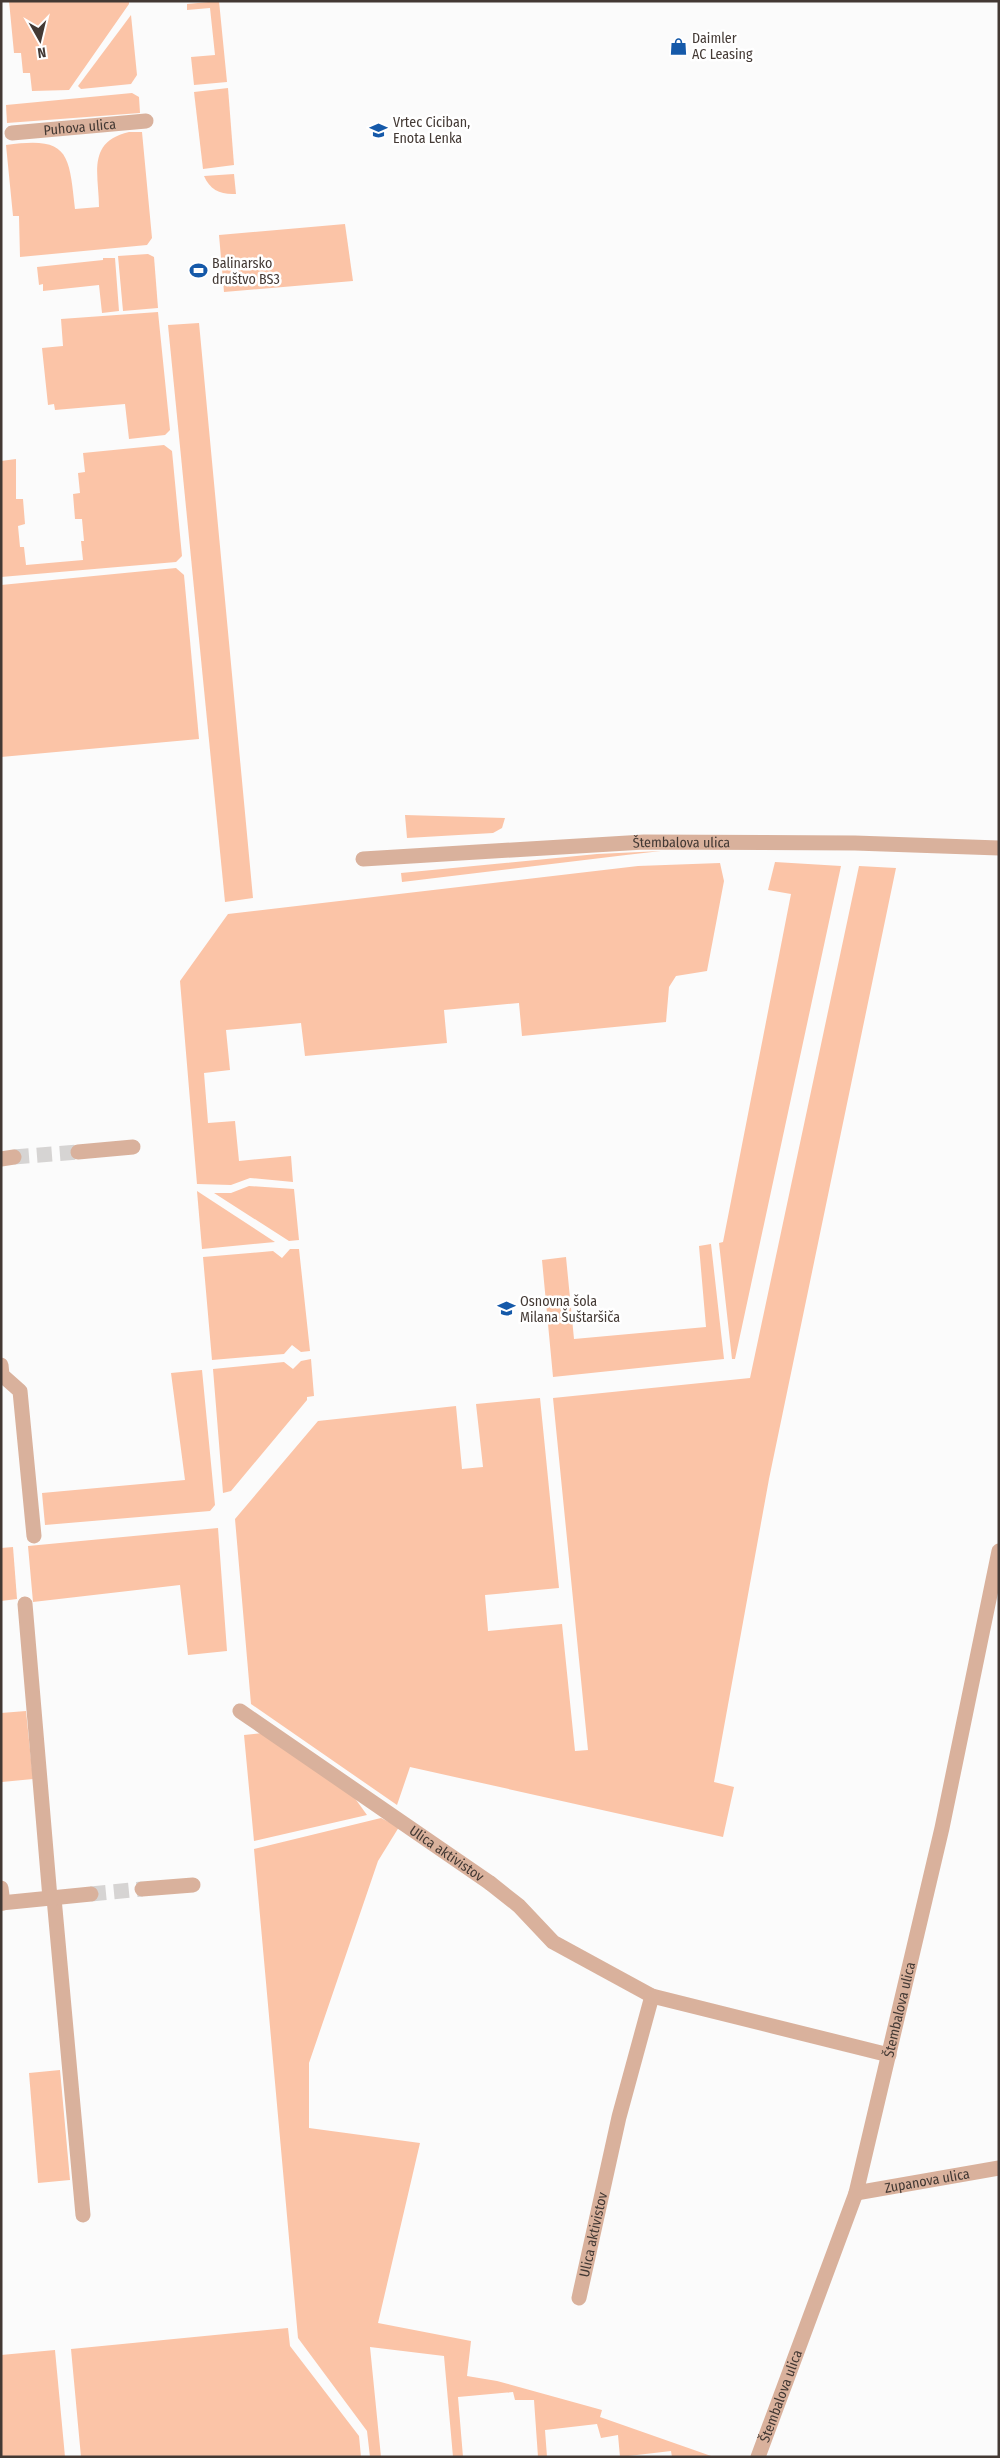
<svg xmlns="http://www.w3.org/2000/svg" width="1000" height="2458" font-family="'Fira Sans Condensed',sans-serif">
<rect width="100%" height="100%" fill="#fbfbfb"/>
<g fill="#fbc4a7">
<polygon points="9,1 129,1 129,4 69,90 32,91 30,73 23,73 21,53 14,53"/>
<polygon points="219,1 227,82 194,85 191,57 215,55 210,8 187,10 187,4"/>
<polygon points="131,15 137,75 131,84 81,89 78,86"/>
<polygon points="228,88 234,165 203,169 194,92"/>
<polygon points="132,93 139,97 140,113 7,123 6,105"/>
<path d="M 129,132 L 142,132 L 152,238 L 147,245 L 20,257 L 19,216 L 13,216 L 6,145 C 69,136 69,153 75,209 L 99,207 C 99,175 86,142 129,132 Z"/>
<path d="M 234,174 L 236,194 C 221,195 210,190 204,176 Z"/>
<polygon points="345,224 353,281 224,292 219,235"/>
<polygon points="148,254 154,257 158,308 123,311 118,256"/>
<polygon points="103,258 115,258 119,311 102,313 99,285 43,291 43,284 39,285 37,267 103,260"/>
<polygon points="158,312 170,430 165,435 129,439 125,404 55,410 54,404 48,405 42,348 63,346 61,319"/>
<polygon points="199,323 253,898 225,902 168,325"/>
<polygon points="164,445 172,451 182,556 176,562 1,577 1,461 16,459 16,499 23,499 25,524 18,526 20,547 24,547 26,565 83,560 81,541 84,541 82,519 75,519 73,494 80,493 78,473 85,472 83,453"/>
<polygon points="176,568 184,575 199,739 1,757 1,585"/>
<polygon points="405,815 505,818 502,828 493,833 407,838"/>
<polygon points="661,851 626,855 402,882 401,873 597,854"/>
<polygon points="775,862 841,866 735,1359 732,1359 719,1243 723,1242 791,894 768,890"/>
<polygon points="720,863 724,881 707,971 676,976 669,987 666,1022 522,1036 519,1003 444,1010 447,1043 305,1056 301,1023 226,1030 230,1070 204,1073 208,1123 235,1121 239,1161 291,1156 293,1182 250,1178 231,1185 197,1184 180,981 228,914 638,866"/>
<polygon points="859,866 896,868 769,1479 714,1782 734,1787 723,1837 410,1767 397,1805 251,1704 235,1519 318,1421 456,1406 462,1469 483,1467 476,1404 540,1398 559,1588 485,1595 488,1631 562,1624 575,1751 588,1750 553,1398 750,1378"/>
<polygon points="249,1186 294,1189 299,1240 289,1241 214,1193 231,1193"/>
<polygon points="197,1191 275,1242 202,1249"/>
<polygon points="711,1244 724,1359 553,1377 542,1260 566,1257 574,1339 706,1327 699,1246"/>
<polygon points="290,1249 299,1249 310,1351 301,1352 292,1345 284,1354 212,1360 203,1257 273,1251 282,1258"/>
<polygon points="311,1359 314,1396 307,1397 307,1400 231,1491 223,1493 213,1369 284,1362 293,1369 301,1361"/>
<polygon points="202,1370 215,1505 210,1511 45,1525 42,1493 185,1480 171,1373"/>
<polygon points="218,1528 227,1651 188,1655 180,1585 33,1602 28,1546"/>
<polygon points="13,1547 17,1599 1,1601 1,1548"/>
<polygon points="26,1711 33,1779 2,1782 1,1713"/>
<polygon points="262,1733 354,1797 367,1815 254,1841 244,1735"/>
<polygon points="381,1818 399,1827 378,1861 309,2063 309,2128 420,2143 378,2323 471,2341 467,2376 497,2381 602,2410 600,2417 714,2457 672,2457 671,2451 620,2457 618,2435 601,2438 597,2424 545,2430 547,2457 538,2457 534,2400 515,2400 513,2392 458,2397 463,2457 453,2457 444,2356 370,2347 381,2457 370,2457 367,2431 298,2338 254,1849"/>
<polygon points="60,2070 70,2180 38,2183 29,2073"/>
<polygon points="288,2328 290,2346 359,2436 361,2457 81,2457 71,2349"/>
<polygon points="55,2350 65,2457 1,2457 1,2355"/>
</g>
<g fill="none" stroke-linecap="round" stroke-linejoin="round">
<g stroke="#d6d4d3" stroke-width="15" stroke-dasharray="15 8" stroke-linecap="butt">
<polyline points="14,1157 78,1152"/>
<polyline points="91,1894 142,1889"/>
</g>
<g stroke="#d9b19c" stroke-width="15">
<path id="s1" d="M 363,859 L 644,842 L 855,843 L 999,848"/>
<polyline points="1,1365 2,1375 20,1391 34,1536"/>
<polyline points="25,1604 50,1898"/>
<path id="s2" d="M 240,1711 L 490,1883"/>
<polyline points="1,1888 3,1903"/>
<polyline points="54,1898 83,2215"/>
<path id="s3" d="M 579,2298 L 619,2117 L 652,1996"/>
</g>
<g stroke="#d9b19c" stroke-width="15">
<path id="s4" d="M 12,133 L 146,121"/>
<polyline points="78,1152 133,1147"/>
<polyline points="1,1159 14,1157"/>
<polyline points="490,1883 519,1906 553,1942 652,1996 889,2055"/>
<polyline points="142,1889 193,1885"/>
<polyline points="1,1903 91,1894"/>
<path id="s5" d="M 856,2193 L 999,2168"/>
<path id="s6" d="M 758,2457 L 856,2193 L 942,1828 L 999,1551"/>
</g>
</g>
<defs>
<symbol id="shop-bare" viewBox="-9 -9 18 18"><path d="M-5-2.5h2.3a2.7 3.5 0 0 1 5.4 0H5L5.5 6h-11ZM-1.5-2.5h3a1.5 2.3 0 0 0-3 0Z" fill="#1559a9" stroke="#fff" stroke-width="2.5" paint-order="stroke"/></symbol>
<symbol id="school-bare" viewBox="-9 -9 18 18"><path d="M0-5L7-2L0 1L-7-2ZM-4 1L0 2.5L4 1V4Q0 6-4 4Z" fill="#1559a9" stroke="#fff" stroke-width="2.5" paint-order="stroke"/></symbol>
<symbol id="stadium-bare" viewBox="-9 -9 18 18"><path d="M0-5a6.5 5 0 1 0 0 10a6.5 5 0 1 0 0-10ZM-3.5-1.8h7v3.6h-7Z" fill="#1559a9" stroke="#fff" stroke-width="2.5" paint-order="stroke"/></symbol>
</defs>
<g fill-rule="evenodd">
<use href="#shop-bare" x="666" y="34" width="25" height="25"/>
<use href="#school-bare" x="366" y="118" width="25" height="25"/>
<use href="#stadium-bare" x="186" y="258" width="25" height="25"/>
<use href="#school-bare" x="494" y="1296" width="25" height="25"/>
</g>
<g text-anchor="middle" stroke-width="5" stroke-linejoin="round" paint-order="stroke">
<g font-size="14" fill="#433934" stroke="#fff" text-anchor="start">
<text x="692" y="43">Daimler<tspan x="692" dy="16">AC Leasing</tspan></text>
<text x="393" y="127">Vrtec Ciciban,<tspan x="393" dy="16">Enota Lenka</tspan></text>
<text x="212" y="268">Balinarsko<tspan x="212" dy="16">društvo BS3</tspan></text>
<text x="520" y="1306">Osnovna šola<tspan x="520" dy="16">Milana Šuštaršiča</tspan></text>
</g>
<g font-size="14" fill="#433934" stroke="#fff">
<text dy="5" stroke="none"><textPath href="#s4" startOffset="68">Puhova ulica</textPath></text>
<text dy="5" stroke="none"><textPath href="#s1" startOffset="319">Štembalova ulica</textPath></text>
<text dy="5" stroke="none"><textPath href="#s2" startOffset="251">Ulica aktivistov</textPath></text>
<text dy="5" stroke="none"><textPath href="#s6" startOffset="470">Štembalova ulica</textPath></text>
<text dy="5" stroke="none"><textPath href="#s5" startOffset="72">Zupanova ulica</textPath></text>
<text dy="5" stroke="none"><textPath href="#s3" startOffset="65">Ulica aktivistov</textPath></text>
<text dy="5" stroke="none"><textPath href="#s6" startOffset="65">Štembalova ulica</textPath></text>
</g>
</g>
<rect width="1000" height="2458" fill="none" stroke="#433934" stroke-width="5"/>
<g transform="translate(40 40) rotate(172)" stroke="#ffffff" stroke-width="4" paint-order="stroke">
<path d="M0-4L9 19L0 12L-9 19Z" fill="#433934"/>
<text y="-8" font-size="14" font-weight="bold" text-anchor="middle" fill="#433934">N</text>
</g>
</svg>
